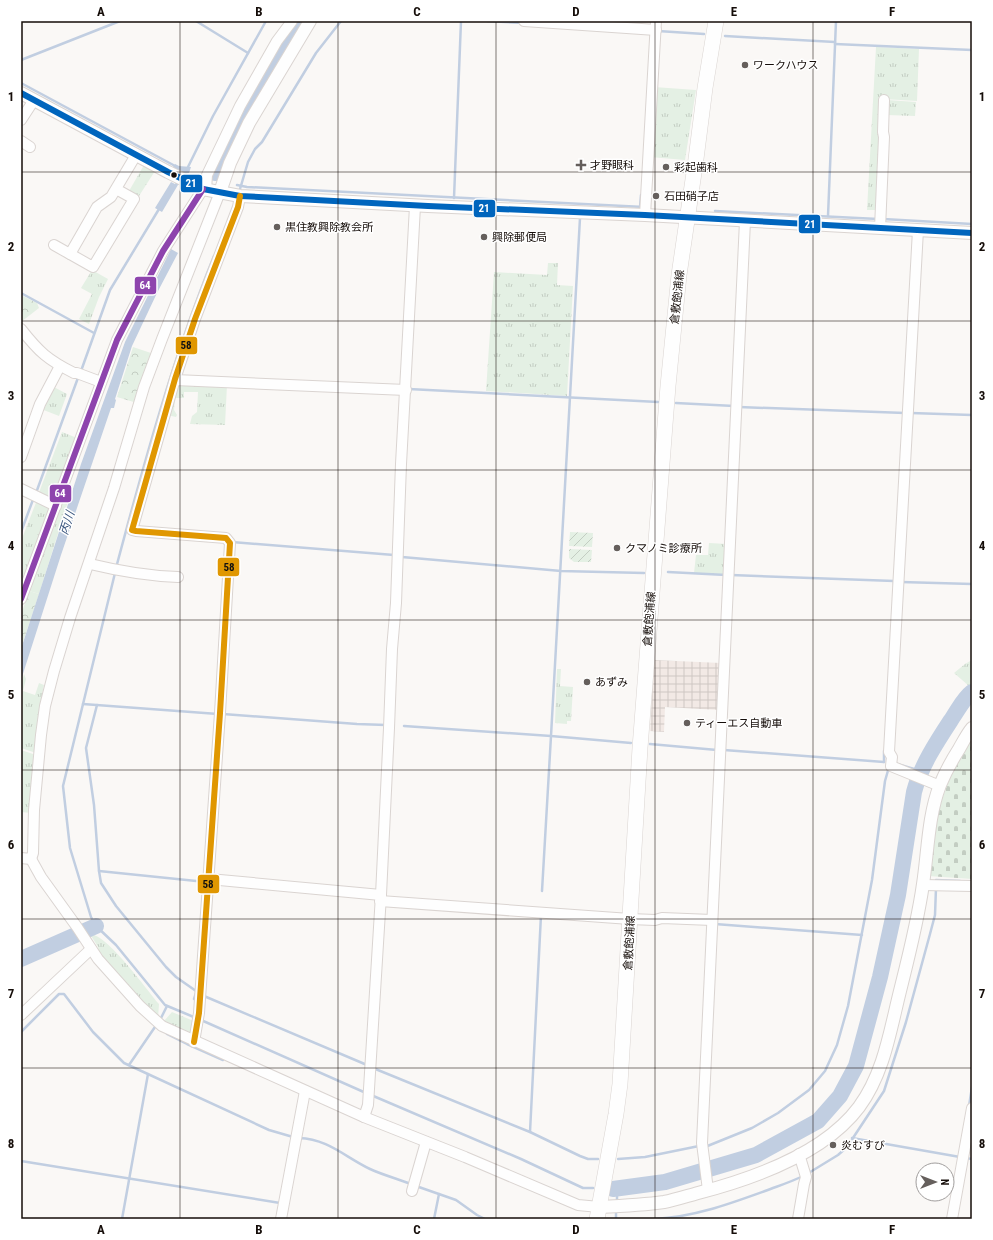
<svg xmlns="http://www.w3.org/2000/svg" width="993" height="1240" font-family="'Roboto Condensed','Noto Sans JP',sans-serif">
<defs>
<pattern id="industrial-grid" width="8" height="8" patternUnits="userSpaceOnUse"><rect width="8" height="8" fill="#f2e9e5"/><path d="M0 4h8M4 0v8" fill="none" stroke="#cfc7c3"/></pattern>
<pattern id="grass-tufts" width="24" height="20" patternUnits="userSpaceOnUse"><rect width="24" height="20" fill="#e4f0e4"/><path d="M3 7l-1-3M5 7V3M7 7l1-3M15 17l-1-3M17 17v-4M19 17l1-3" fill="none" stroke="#c3cdc2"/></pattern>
<pattern id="forest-crowns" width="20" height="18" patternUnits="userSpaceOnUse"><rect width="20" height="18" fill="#e4f0e4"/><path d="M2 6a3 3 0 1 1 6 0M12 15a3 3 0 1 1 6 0" fill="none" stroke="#c3cdc2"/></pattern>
<pattern id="cemetery-stones" width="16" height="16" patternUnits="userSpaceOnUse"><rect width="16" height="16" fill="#e4f0e4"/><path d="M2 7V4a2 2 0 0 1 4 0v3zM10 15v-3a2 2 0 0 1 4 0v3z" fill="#c3cdc2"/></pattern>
<pattern id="garden-furrows" width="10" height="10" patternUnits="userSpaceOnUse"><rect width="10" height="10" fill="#e4f0e4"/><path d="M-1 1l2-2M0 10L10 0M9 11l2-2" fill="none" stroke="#c3cdc2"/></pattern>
</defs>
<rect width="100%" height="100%" fill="#faf8f6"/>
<polygon fill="url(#industrial-grid)" points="654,660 721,663 719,710 665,707 664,732 650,731"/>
<g fill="url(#grass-tufts)">
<polygon points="876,47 919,49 917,101 883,99 877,210 867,210"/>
<polygon points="654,87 696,90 685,160 650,157"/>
<polygon points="887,100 916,102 915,116 887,115"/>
<polygon points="144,165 155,171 139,196 129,191"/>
<polygon points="548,263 558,263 557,285 573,286 567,396 486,391 494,272 547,275"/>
<polygon points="92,270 108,279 99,297 89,324 79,319 92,294 81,288"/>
<polygon points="176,382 227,385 225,425 190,424 192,416 197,412 198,392 184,392 184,398 175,398 174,410 177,415 176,417 167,415"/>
<polygon points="52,386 67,394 59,416 41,409"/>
<polygon points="62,432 77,438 53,500 38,495"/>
<polygon points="68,487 72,489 39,594 29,591"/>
<polygon points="37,500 47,504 50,509 24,583 21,582 21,541"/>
<polygon points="709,543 727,544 726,575 694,573 696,555 708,555"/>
<polygon points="972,660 972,688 959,701 957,699 969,686 954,673 965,664"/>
<polygon points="557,669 561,669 560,686 573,687 571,721 567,721 567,724 555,723"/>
<polygon points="24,674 26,679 23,691 35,695 39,683 44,685 39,711 36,753 21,748 21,685"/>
<polygon points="21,750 36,755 31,813 21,812"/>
<path d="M 90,934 C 107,934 147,990 159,1004 L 158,1018 L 99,953 L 98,947 Z"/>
<polygon points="172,1012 196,1022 192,1037 164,1023 164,1021"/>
</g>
<g fill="url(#forest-crowns)">
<polygon points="21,295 37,303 39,308 21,322"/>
<polygon points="133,347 151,353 142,380 137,403 117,397"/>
<polygon points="29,591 39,594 21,648 21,615"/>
</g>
<path fill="url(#cemetery-stones)" d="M 972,736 L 972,879 L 928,876 C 930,861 931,845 934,830 C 941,796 954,765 972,736 Z"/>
<g fill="url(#garden-furrows)">
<polygon points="570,532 593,533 592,547 569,546"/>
<polygon points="569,549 592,550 591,562 574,562 569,558"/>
</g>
<g fill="#c1cee1">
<polygon points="175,164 179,166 191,167 189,173 185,173 162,212 155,208 171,182 175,184 181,172 173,167"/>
<polygon points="171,249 178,253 157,293 132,346 115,399 116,400 114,408 111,408 61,555 21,680 21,649 81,464 125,342"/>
<polygon points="66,933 73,933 75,938 68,944 21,964 21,953"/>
</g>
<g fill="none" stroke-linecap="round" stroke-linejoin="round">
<g stroke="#c1cee1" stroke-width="2.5">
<polyline points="196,21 248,53"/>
<polyline points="487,21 523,23"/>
<polyline points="658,31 704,34"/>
<polyline points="725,36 835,42"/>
<polyline points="835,44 972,50"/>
<polyline points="21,60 120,21"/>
<polyline points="21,83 177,167"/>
<polyline points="187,169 213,116 266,21"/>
<polyline points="237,185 247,187 644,207"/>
<polyline points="240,189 248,162 255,149 262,142 316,53 341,21"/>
<polyline points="454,198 461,21"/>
<polyline points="640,207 641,195"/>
<polyline points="715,211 878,219"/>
<polyline points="828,216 836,21"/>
<polyline points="580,218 551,736 631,743"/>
<polyline points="883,219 972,224"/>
<polyline points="21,293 94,333"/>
<polyline points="81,371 110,290 159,209"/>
<polyline points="409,389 658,402"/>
<polyline points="676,403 734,406"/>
<polyline points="739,407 905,413"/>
<polyline points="911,413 972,415"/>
<polyline points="36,493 79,375"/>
<polyline points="21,532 34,497"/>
<polyline points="232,542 394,555"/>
<polyline points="402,557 561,571 644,573"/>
<path d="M 116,568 C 144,463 173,357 214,256"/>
<polyline points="668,572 726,575"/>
<polyline points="115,573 63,786 70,848 91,917 96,926 116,945 165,1005 196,1018"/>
<polyline points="731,575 894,581 894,584"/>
<polyline points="901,582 972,584"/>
<polyline points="83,704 218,714"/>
<polyline points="97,705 86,748 94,805 99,871 101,883 116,906 166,967 176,977 196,991"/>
<polyline points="223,714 357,724 386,725"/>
<polyline points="404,726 551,736 542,891"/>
<polyline points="650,744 717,750"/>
<polyline points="724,750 884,762"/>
<polyline points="884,762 884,751"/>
<polyline points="897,764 921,771"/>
<polyline points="99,871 206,882"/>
<polyline points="936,884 936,880 960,881"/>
<polyline points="715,924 862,935"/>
<polyline points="204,996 367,1065"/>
<polyline points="194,999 196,993"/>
<polyline points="160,1020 167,1006"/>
<polyline points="201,1020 366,1093"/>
<polyline points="21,1032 59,994 64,994 93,1032 124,1063 269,1130 293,1137"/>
<polyline points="167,1034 187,1044 223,1060"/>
<polyline points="129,1065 157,1024"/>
<polyline points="373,1068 530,1132 580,1156 588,1159 598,1159"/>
<polyline points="371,1095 521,1159 583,1188 593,1188"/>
<polyline points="969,1106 972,1087"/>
<polyline points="530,1132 541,915"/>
<path d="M 299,1138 C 328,1139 345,1157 370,1169 C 383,1175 398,1179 411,1184"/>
<polyline points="852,1138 960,1157"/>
<polyline points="705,1147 752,1128 778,1113 809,1090 825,1071 837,1045 848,1006 872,880 885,781 889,767"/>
<polyline points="966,1158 972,1159"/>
<polyline points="618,1159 645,1157 699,1146"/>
<polyline points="21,1161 280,1203"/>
<polyline points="807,1174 838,1155 847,1147 884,1091 906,1022 930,934 935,915 936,888"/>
<polyline points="416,1186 456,1200 477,1215 485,1219"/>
<polyline points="617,1200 617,1189"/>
<polyline points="122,1219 148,1074"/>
<polyline points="434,1219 439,1194"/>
<polyline points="616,1219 616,1213"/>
<path d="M 655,1219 C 694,1217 729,1204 765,1191 C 778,1186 791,1182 803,1176"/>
</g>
<g stroke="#c1cee1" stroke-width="16">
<path d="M 215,173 C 239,120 267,70 299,21"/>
<polyline points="21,959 96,926"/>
<path d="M 613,1189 L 665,1182 L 756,1155 L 818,1121 L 840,1096 L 856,1066 L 880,977 L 898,895 L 914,792 C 921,765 938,740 953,717 C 959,708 964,698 972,692"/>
</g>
<defs>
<g id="minor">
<polyline points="524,21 656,30"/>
<polyline points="21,120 34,100"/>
<polyline points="21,141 30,147"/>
<polyline points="116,189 134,199 93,267 70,254 97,207 111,197 136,155"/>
<polyline points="206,190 207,175 240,106 277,41 292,21"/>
<polyline points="645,215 656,21"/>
<polyline points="880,228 884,137 883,132 884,100"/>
<polyline points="918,230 889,752 892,757 891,766 940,786"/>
<polyline points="54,245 70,254"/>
<path d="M 21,329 C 39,352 48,360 74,373 L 77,373 L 101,382"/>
<polyline points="175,380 406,390"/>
<polyline points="21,457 40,404 60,366"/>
<polyline points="21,489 56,506"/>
<path d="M 90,564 C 119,571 148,576 178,577"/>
<polyline points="21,599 117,340 163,251 203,189"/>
<polyline points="21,858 31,859 41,877 77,927 98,959 140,1006 162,1026 364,1117 465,1157 578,1205 599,1207"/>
<polyline points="31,859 33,853 34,810 41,735 45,706 54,671 70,618 114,488 144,387 162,339 220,192"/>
<polyline points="209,879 381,895"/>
<polyline points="923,885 972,886"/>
<polyline points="380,901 630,919 655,920 662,918 712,920"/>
<polyline points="21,1015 91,949"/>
<polyline points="194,1042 199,1013 220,713 230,543 226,538 136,531 132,530 175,379 195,319 238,207 240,196"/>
<polyline points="364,1117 368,1105 381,895 389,728 392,649 396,603 401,464 415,206"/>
<polyline points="708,1190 702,1143 745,221"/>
<polyline points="412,1191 426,1142"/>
<polyline points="281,1219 305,1091"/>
<polyline points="798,1219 804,1184 806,1177 799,1154"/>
<polyline points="952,1219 972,1108"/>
</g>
<g id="tertiary">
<polyline points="21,93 168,172 203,189 240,196 428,206 645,215 972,233"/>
<polyline points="220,192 230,163 249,123 310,21"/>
<path d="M 599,1207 C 621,1206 643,1205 664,1202 C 675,1200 687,1196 698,1193 C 752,1179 824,1154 859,1107 C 884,1073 890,1031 900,991 C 909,955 918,920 923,884 C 928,851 928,816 940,785 C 945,773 952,760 959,749 C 963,742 967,734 972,728"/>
</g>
<polyline id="primary" points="597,1219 616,1114 620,1084 640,748 668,386 679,275 696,159 705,88 716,21"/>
</defs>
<use href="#minor" stroke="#dad4d1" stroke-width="12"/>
<use href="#tertiary" stroke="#dad4d1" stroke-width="14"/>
<use href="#primary" stroke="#dad4d1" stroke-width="16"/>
<use href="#minor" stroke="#fefefe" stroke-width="10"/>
<use href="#tertiary" stroke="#fefefe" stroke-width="12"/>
<use href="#primary" stroke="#fefefe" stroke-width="15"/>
<defs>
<polyline id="bus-1" points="21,93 168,172 203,189 240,196 428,206 645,215 972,233"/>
<polyline id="bus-2" points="21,599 117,340 163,251 203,189"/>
<polyline id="bus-3" points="194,1042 199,1013 220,713 230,543 226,538 136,531 132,530 175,379 195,319 238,207 240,196"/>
</defs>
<use href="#bus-1" stroke="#fff" stroke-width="9"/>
<use href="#bus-2" stroke="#fff" stroke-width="9"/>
<use href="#bus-3" stroke="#fff" stroke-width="9"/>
<use href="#bus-1" stroke="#0065bd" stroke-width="6"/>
<use href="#bus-2" stroke="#8e44ad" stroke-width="6"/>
<use href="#bus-3" stroke="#e09701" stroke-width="6"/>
</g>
<path fill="none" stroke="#150d09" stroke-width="1" stroke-opacity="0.55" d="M 180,21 L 180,1219M 338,21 L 338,1219M 496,21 L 496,1219M 655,21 L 655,1219M 813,21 L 813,1219M 21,172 L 972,172M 21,321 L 972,321M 21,470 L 972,470M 21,620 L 972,620M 21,770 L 972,770M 21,919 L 972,919M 21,1068 L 972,1068"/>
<g fill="#655f5c" stroke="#fff" stroke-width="1.5">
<circle cx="745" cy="65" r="4"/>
<path d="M579 159h4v4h4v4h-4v4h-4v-4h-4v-4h4z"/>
<circle cx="666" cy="167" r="4"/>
<circle cx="656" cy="196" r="4"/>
<circle cx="277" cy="227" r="4"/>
<circle cx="484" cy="237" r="4"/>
<circle cx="617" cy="548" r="4"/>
<circle cx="587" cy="682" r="4"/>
<circle cx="687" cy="723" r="4"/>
<circle cx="833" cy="1145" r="4"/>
</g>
<circle fill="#150d09" stroke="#fff" stroke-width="1.5" cx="174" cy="175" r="3.5"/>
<g text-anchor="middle" stroke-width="3" stroke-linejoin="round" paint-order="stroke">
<g font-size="11" fill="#150d09" stroke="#fff" text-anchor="start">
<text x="753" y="69">ワークハウス</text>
<text x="590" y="169">才野眼科</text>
<text x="674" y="171">彩起歯科</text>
<text x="664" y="200">石田硝子店</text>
<text x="285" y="231">黒住教興除教会所</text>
<text x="492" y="241">興除郵便局</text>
<text x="625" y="552">クマノミ診療所</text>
<text x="595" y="686">あずみ</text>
<text x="695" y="727">ティーエス自動車</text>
<text x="841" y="1149">炎むすび</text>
</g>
<g font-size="11" fill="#150d09" stroke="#fff">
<text transform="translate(677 297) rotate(-84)" y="4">倉敷飽浦線</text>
<text transform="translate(649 619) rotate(-86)" y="4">倉敷飽浦線</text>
<text transform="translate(629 943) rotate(-87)" y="4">倉敷飽浦線</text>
</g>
<g font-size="12" font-style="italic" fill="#3a567f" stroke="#fff">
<text transform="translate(67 523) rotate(-72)" y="4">丙川</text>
</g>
</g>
<g stroke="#fff" stroke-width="1.5">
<rect x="180" y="174" width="23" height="19" rx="4" fill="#0065bd"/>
<rect x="473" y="199" width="23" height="19" rx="4" fill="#0065bd"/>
<rect x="798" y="214" width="23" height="20" rx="4" fill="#0065bd"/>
<rect x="134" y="276" width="23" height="19" rx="4" fill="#8e44ad"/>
<rect x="175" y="336" width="23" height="19" rx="4" fill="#e09701"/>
<rect x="49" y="484" width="23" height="19" rx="4" fill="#8e44ad"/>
<rect x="217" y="557" width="23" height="20" rx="4" fill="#e09701"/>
<rect x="197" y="874" width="23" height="20" rx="4" fill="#e09701"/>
</g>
<g font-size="11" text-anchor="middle" font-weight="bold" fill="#fff">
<text x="191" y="187">21</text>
<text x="484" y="212">21</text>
<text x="810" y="228">21</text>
<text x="145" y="289">64</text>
<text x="60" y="497">64</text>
</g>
<g font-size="11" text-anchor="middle" font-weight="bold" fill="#111">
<text x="186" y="349">58</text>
<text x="229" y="571">58</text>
<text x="208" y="888">58</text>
</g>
<rect width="993" height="1240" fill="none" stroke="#ffffff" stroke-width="44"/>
<g transform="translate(935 1182) rotate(90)"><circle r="19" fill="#ffffff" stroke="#a19e9d"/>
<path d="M0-3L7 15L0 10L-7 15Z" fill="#655f5c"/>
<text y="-6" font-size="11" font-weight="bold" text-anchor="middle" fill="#150d09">N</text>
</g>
<rect x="22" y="22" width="949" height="1196" fill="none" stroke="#150d09" stroke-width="1.5"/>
<g font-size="13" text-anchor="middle" font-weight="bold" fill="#150d09">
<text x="101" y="16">A</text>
<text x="259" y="16">B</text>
<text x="417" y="16">C</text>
<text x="576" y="16">D</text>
<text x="734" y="16">E</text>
<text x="892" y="16">F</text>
<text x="11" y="101">1</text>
<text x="982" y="101">1</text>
<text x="11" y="251">2</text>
<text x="982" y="251">2</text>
<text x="11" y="400">3</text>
<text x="982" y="400">3</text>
<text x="11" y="550">4</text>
<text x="982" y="550">4</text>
<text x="11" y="699">5</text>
<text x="982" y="699">5</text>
<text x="11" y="849">6</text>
<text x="982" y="849">6</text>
<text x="11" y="998">7</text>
<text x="982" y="998">7</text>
<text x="11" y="1148">8</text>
<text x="982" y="1148">8</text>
<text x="101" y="1234">A</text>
<text x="259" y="1234">B</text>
<text x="417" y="1234">C</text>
<text x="576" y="1234">D</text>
<text x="734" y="1234">E</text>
<text x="892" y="1234">F</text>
</g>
</svg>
